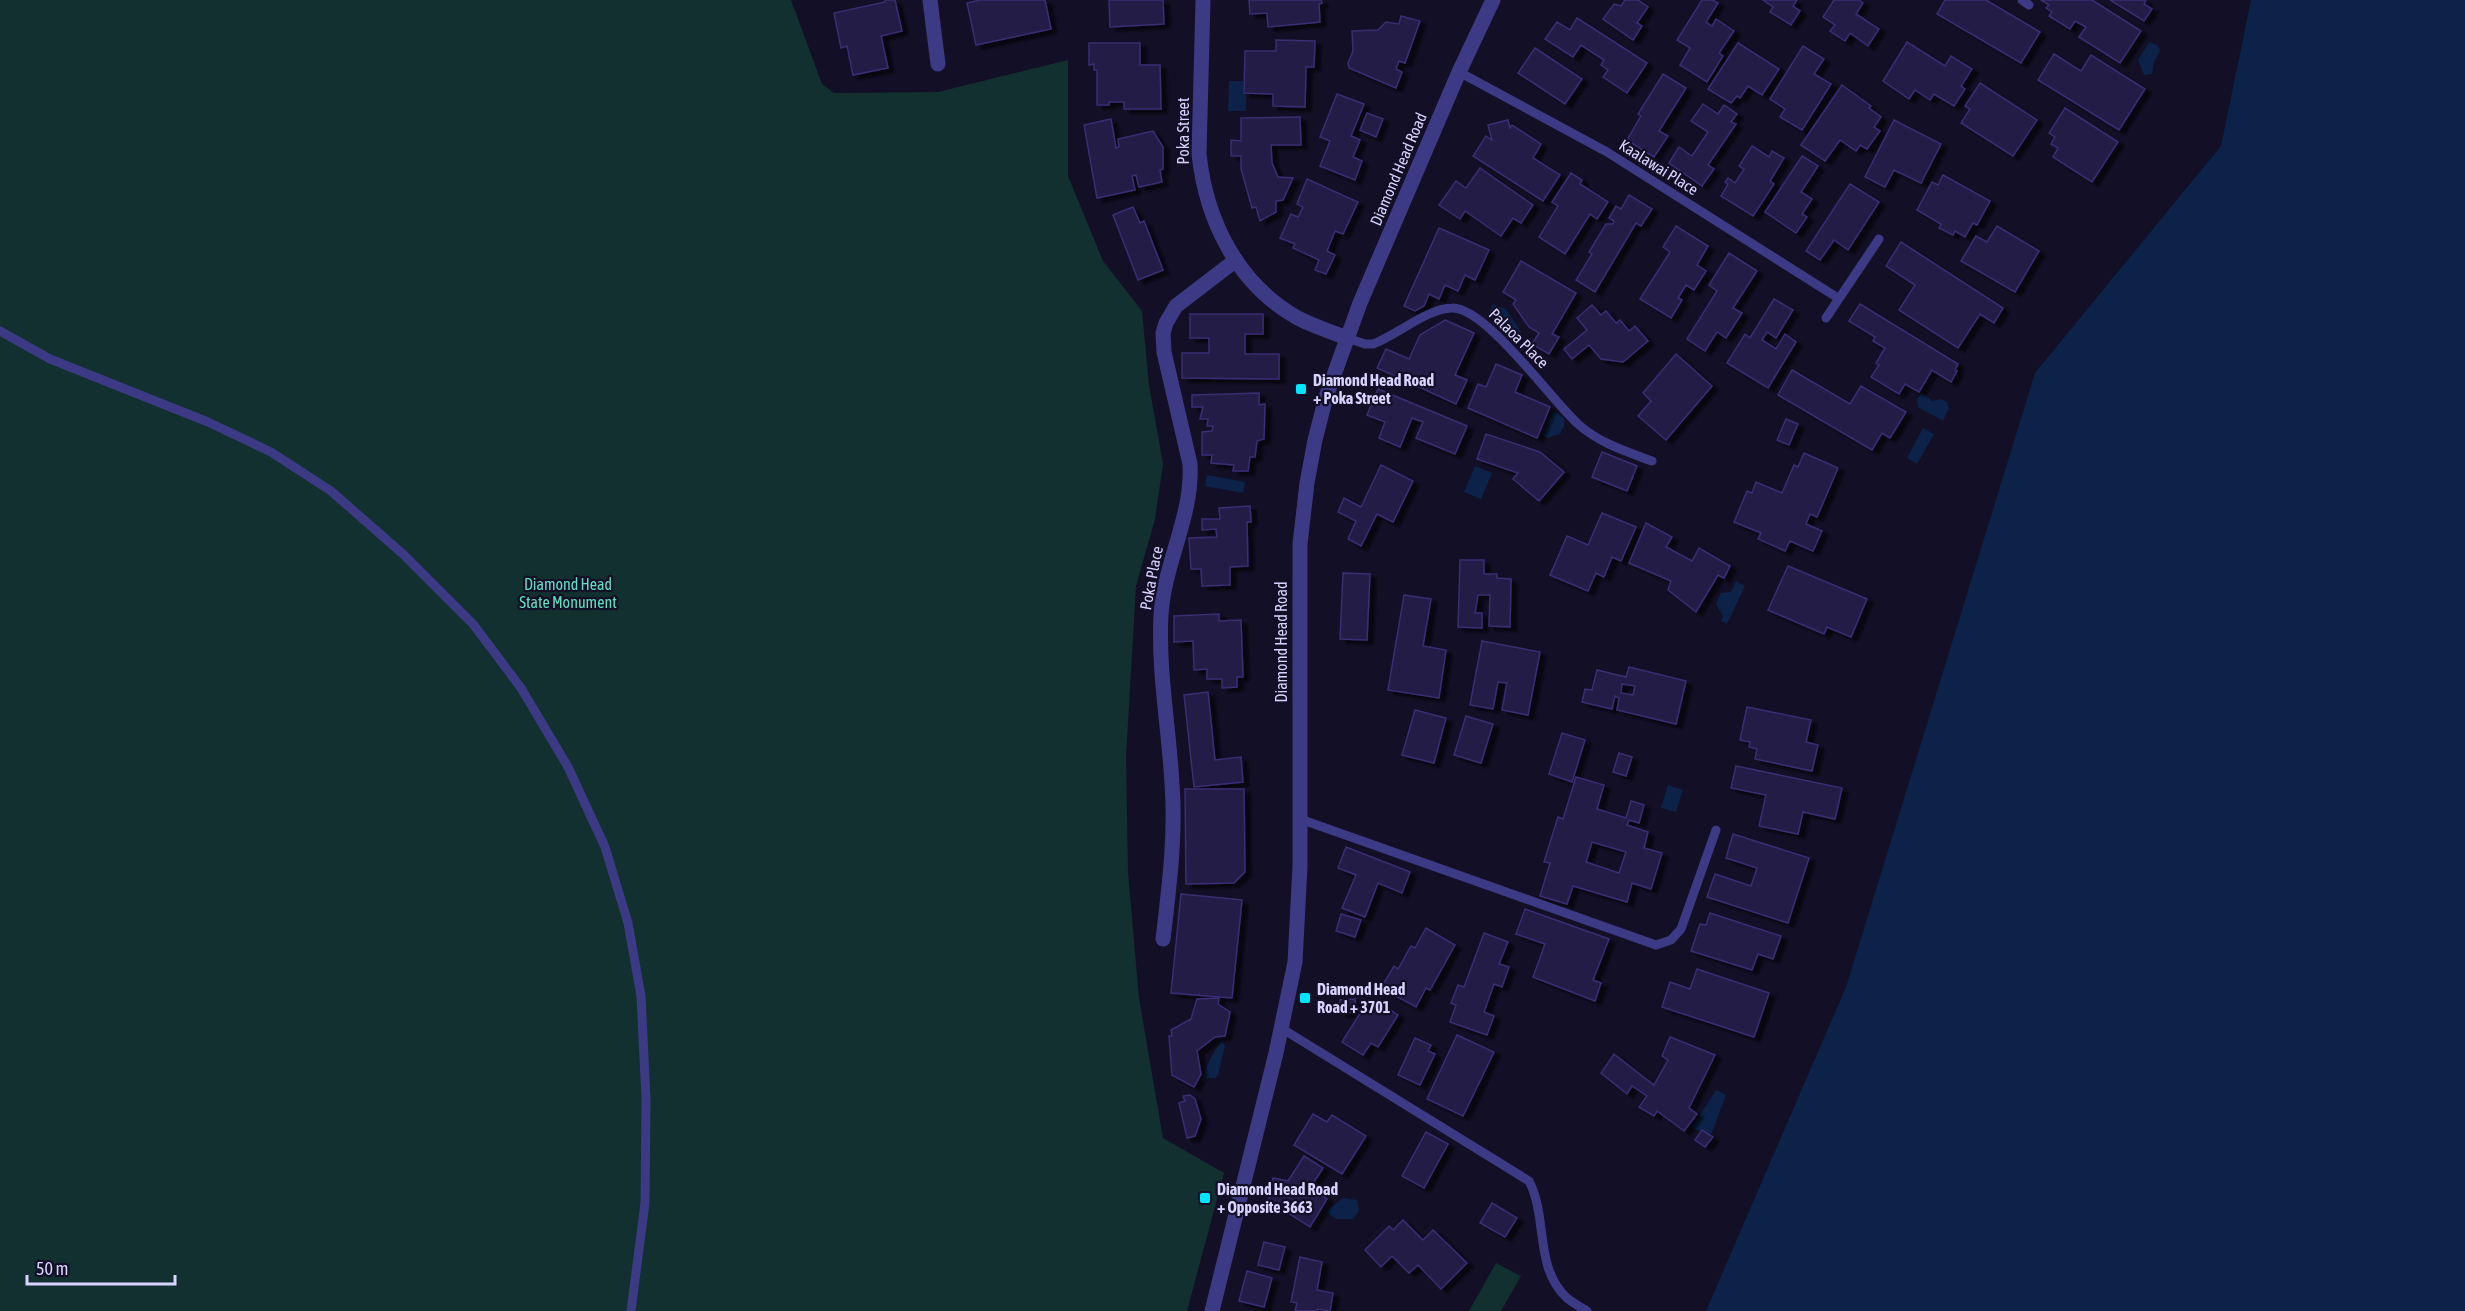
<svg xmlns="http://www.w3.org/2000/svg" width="2465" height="1311" font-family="'Asap Condensed',sans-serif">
<defs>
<filter id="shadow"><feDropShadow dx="6" dy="4" stdDeviation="1.5" flood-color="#0009"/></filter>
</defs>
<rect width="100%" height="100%" fill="#130f26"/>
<g fill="#12302f">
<polygon points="0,0 791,0 822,84 834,93 938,92 1068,60 1068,176 1103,261 1142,311 1149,385 1163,464 1155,519 1136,586 1126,757 1128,872 1139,998 1163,1138 1224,1173 1187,1311 0,1311"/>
<polygon points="1496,1263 1521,1276 1501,1311 1469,1311"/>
</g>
<g fill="#0c2248">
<polygon points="2251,0 2465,0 2465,1311 1706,1311 1846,987 2035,373 2221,146"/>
<polygon points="2151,42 2158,46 2160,51 2154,62 2152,74 2144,75 2138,60 2148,44"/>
<polygon points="1229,81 1243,81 1243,94 1246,94 1246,111 1228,111"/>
<polygon points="1493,304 1506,309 1521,332 1518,337 1489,313"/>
<polygon points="1922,393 1932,401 1941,399 1947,402 1949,408 1943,421 1918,407 1917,399"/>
<polygon points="1553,411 1564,418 1564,426 1560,434 1547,438 1543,435"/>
<polygon points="1923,428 1934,434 1917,464 1907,458"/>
<polygon points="1475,466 1492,473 1481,499 1464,492"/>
<polygon points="1207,475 1245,482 1243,493 1205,486"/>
<polygon points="1736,581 1745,586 1727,624 1721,621 1723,616 1716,604 1721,593 1731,592"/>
<polygon points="1668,785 1683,790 1676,812 1661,808"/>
<path d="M 1222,1042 L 1225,1046 L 1218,1075 L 1216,1078 L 1209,1078 L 1202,1083 C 1204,1072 1213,1049 1222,1042 Z"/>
<polygon points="1716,1090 1726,1095 1711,1135 1692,1128"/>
<polygon points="1343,1198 1357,1200 1359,1211 1353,1219 1336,1219 1328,1213 1329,1209"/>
</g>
<g fill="#241b47" stroke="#3b2d73" stroke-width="1.5" fill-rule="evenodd" filter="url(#shadow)">
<polygon points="885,0 895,0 902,31 881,36 888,68 853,75 847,46 841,48 834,13 885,2"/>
<polygon points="980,0 1045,0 1051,29 976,45 967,3"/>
<polygon points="1109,0 1163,0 1164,24 1110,27"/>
<polygon points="1249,0 1321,0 1322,3 1319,4 1320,22 1268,27 1267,13 1250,14"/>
<polygon points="1625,0 1638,0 1648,7 1637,23 1642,26 1633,40 1603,19 1614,4 1621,6"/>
<polygon points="1702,0 1712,0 1718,3 1706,22 1712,26 1716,19 1734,31 1719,53 1723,56 1707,82 1680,65 1690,48 1677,40"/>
<polygon points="1763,0 1797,0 1793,6 1800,11 1791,25 1770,12 1773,7"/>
<polygon points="1834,0 1859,0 1863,3 1856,14 1879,29 1868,46 1850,33 1845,41 1830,31 1835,25 1823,17"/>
<polygon points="1945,0 1986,0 2040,32 2021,63 1937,14"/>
<polygon points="2041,0 2092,0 2141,31 2120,63 2079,37 2086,27 2075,21 2070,29 2049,16 2052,12 2046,8 2049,5"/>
<polygon points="2110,0 2146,0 2144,4 2152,9 2144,21"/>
<polygon points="1401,16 1420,21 1405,63 1399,61 1396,69 1402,72 1396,88 1349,68 1348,63 1353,51 1352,31 1378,30 1386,22 1399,24"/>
<polygon points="1577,18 1647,63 1627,93 1603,77 1608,70 1601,65 1604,60 1581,45 1573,57 1545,39 1557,22 1570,30"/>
<polygon points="1276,40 1315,41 1314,67 1306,67 1305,107 1273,106 1273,94 1244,93 1245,51 1276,51"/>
<polygon points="1907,42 1945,66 1951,56 1972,69 1961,86 1965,89 1954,106 1934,94 1930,100 1915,90 1909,99 1883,81"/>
<polygon points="1089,43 1140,43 1140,65 1160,65 1161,109 1124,109 1124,102 1109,102 1109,105 1097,105 1097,70 1094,70 1094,64 1089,65"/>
<polygon points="1738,43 1779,69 1762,95 1748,86 1740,98 1737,96 1731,103 1708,89"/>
<polygon points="1803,46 1824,59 1814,74 1831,84 1802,130 1780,117 1785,109 1770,99"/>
<polygon points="1535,48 1582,79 1565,104 1518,73"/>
<polygon points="2054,54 2081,71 2091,55 2145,89 2119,130 2038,80"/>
<polygon points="1663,74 1686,88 1659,131 1668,136 1654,157 1627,140 1641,116 1638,114"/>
<polygon points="1980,83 2037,120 2013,156 1961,123 1970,109 1965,106"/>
<polygon points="1842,85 1871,106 1869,108 1881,117 1874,127 1880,131 1867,149 1860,145 1856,151 1840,140 1825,161 1801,145"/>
<polygon points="1337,94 1364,104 1351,136 1360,140 1353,157 1362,161 1355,180 1320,166 1330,141 1320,137"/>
<polygon points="1703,104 1718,114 1724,105 1737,114 1731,122 1736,124 1708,165 1714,169 1702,186 1669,163 1679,147 1692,156 1708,132 1691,121"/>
<polygon points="2065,108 2118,142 2092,182 2053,157 2058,148 2051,144 2055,137 2049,133"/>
<polygon points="1367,113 1383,119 1376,137 1360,130"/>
<polygon points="1300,117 1301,145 1271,145 1272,163 1278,177 1293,178 1283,200 1276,201 1276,212 1260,221 1256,207 1252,208 1241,169 1241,156 1231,156 1231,140 1241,141 1241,118"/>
<polygon points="1111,119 1116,148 1119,147 1118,139 1153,131 1163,147 1163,169 1160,170 1162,182 1139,187 1136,175 1132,176 1135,190 1097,198 1084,125"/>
<polygon points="1508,120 1510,128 1512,125 1541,144 1533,158 1560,175 1543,201 1473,156 1486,136 1492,140 1488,125"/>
<polygon points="1894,120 1941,144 1921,183 1894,170 1885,187 1865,177"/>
<polygon points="1752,146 1769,157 1772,151 1784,158 1770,181 1774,184 1753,216 1721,196 1728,184 1725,182 1728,178 1735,183 1744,169 1739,166"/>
<polygon points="1802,156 1818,166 1801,192 1812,199 1802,214 1807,217 1796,233 1765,212"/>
<polygon points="1480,168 1533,205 1521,223 1513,218 1501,236 1465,211 1460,219 1439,205 1456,181 1466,188"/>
<polygon points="1571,173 1582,180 1580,184 1608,202 1597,219 1590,214 1565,254 1539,237 1558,206 1552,202"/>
<polygon points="1943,175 1990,201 1977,225 1973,223 1965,237 1955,231 1953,235 1939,228 1941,224 1917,210 1932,182 1938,185"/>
<polygon points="1307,179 1358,202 1343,234 1335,231 1327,251 1335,255 1326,274 1315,270 1319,260 1293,248 1295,244 1280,238 1291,214 1298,217 1303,207 1297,204"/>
<polygon points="1850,184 1879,202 1848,250 1834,240 1820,260 1806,251"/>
<polygon points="1629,195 1652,209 1641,226 1636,223 1595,292 1576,280 1592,254 1589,252 1606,224 1613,224 1614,221 1609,218 1616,206 1621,209"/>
<polygon points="1133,207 1140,223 1144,221 1163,270 1138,280 1113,215"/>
<polygon points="1676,226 1708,246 1697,265 1706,271 1694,290 1686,285 1678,298 1682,300 1671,318 1640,299 1670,252 1663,247"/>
<polygon points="1997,226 2039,251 2015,292 1961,261 1976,236 1987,242"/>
<polygon points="1439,228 1489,250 1475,280 1465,275 1458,291 1445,285 1439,299 1429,294 1424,306 1415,311 1404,306"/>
<polygon points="1901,242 2003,308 1994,323 1980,314 1958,348 1899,310 1915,285 1886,266"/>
<polygon points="1729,253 1757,271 1733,308 1742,313 1726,338 1717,332 1705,351 1687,339 1717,291 1709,285"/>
<polygon points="1521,261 1576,293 1552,334 1559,337 1549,354 1532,344 1539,333 1529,327 1513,304 1516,300 1503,292"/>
<polygon points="1774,299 1793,310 1776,338 1767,332 1762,340 1776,349 1785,334 1796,342 1768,388 1727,363 1745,334 1750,338"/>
<polygon points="1860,304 1958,364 1955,370 1957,371 1951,382 1932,370 1919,392 1905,384 1899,394 1871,377 1879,365 1876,363 1885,348 1873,341 1875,337 1849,321"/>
<polygon points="1592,305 1601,315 1606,311 1616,323 1620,320 1629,331 1635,326 1648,341 1623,362 1601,359 1589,345 1572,359 1564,349 1587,330 1577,318"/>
<polygon points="1190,314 1263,314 1263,334 1245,334 1245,354 1279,354 1279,379 1182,378 1182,353 1209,353 1209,338 1190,338"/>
<polygon points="1445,320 1474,333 1455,375 1467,380 1456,404 1377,368 1386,349 1409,359 1420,335"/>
<polygon points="1676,354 1712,386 1666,440 1638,416 1651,401 1643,393"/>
<polygon points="1496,364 1522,375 1515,392 1550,407 1537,438 1468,408 1478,384 1486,387"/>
<polygon points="1792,370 1850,404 1861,386 1906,412 1890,438 1882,433 1872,450 1778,395"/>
<polygon points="1378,389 1467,426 1455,454 1416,438 1423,422 1412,418 1400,447 1379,438 1385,422 1367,415"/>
<polygon points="1259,393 1259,405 1265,404 1264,439 1257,441 1255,457 1250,457 1248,471 1233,471 1234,465 1211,463 1212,455 1202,455 1202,432 1212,431 1213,426 1207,426 1208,419 1200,419 1203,407 1192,407 1192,395"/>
<polygon points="1786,419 1798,424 1789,445 1777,440"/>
<polygon points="1486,434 1540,452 1564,472 1539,501 1513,479 1518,473 1477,459"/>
<polygon points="1602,452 1637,466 1627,491 1592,477"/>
<polygon points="1804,453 1838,468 1817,517 1810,514 1806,524 1822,531 1813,551 1790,541 1785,551 1758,539 1761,533 1734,522 1747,491 1752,493 1756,482 1782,493 1794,465 1798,467"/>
<polygon points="1381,465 1413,481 1393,522 1377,514 1361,546 1348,539 1356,521 1338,512 1344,498 1361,507"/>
<polygon points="1250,506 1251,522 1247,522 1248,566 1230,567 1230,585 1202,586 1201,569 1191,569 1189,538 1217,537 1216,529 1202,530 1202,519 1220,519 1219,508"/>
<polygon points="1602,513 1636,527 1621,561 1612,557 1604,577 1596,573 1588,591 1550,575 1567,536 1588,545"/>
<polygon points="1646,523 1672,537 1666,547 1692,561 1699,548 1730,566 1724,578 1718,575 1696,612 1668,590 1671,581 1629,563"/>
<polygon points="1460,560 1484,560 1484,574 1497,574 1497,578 1511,579 1510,627 1489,626 1490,595 1478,595 1475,613 1482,613 1482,628 1458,627"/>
<polygon points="1788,566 1867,599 1851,637 1827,627 1824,634 1768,610"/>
<polygon points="1343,573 1370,574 1367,640 1340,639"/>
<polygon points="1404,595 1431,599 1423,646 1446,650 1439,698 1388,690"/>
<polygon points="1219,614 1219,621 1241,620 1243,677 1237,677 1237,687 1222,688 1222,679 1207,679 1207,669 1194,670 1193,641 1174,642 1174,616"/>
<polygon points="1482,641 1540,652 1528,715 1502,710 1507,683 1498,682 1493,709 1470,705"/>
<path d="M 1629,667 L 1686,681 L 1676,724 L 1617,710 L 1619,698 L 1615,696 L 1612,709 L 1582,702 L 1585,689 L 1592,690 L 1597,670 L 1626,677 ZM 1622,684 L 1635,686 L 1633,695 L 1621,693 Z"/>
<polygon points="1208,692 1215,760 1241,757 1243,782 1194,787 1184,695"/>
<polygon points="1747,707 1811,720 1806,742 1818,745 1812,771 1755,759 1757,749 1749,747 1750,742 1740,740"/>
<polygon points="1415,710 1446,718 1434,763 1402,755"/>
<polygon points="1466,716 1493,724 1481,763 1454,755"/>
<polygon points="1562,733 1585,740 1572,782 1549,774"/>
<polygon points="1619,753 1632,757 1626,776 1613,772"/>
<polygon points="1736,766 1842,788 1835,819 1803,812 1798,834 1759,826 1766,795 1731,788"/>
<path d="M 1576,777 L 1604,785 L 1597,809 L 1626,818 L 1631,801 L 1644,805 L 1639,823 L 1629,820 L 1627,825 L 1648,832 L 1644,848 L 1662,853 L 1651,889 L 1632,883 L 1627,902 L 1573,886 L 1567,904 L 1540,896 L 1550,863 L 1544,862 L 1558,817 L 1563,819 ZM 1592,842 L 1626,852 L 1619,873 L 1586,862 Z"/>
<polygon points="1185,789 1244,789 1245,872 1234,883 1186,884"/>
<polygon points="1733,834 1809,858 1788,923 1707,897 1715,874 1751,886 1757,868 1726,858"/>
<polygon points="1346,847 1410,872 1402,893 1378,883 1365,917 1342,908 1356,875 1338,868"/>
<polygon points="1181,894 1242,900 1232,998 1171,993"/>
<polygon points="1525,909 1609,939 1593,980 1601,983 1595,1001 1533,977 1545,944 1516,934"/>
<polygon points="1710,913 1781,936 1773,959 1758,954 1752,970 1691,951 1700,924 1706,925"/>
<polygon points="1341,914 1361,920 1355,937 1336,931"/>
<polygon points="1426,928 1455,945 1430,990 1426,988 1416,1007 1381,988 1394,966 1398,969 1411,946 1415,948"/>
<polygon points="1484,933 1508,942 1499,964 1509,967 1502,987 1494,984 1484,1012 1494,1016 1487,1035 1450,1022 1456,1005 1451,1003 1458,985 1464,987"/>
<polygon points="1697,969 1769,993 1754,1037 1662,1007 1670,982 1690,989"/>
<polygon points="1219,998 1218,1004 1230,1012 1225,1036 1215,1037 1197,1051 1201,1074 1194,1087 1172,1075 1169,1036 1172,1036 1171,1030 1191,1019 1197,999"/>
<polygon points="1355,999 1356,1012 1340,1013 1340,1000"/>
<polygon points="1367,1002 1383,1012 1386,1007 1398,1015 1378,1047 1371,1043 1363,1055 1342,1042"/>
<polygon points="1457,1035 1494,1052 1463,1116 1427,1099"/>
<polygon points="1670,1037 1715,1055 1689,1108 1697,1114 1684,1131 1657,1111 1654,1116 1639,1107 1647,1096 1632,1086 1627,1094 1601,1073 1614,1054 1654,1085 1668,1060 1662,1056"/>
<polygon points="1415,1038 1431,1045 1428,1051 1435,1054 1420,1085 1398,1075"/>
<polygon points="1190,1095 1195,1099 1201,1119 1195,1136 1187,1138 1179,1103 1185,1101 1183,1096"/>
<polygon points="1313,1114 1327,1122 1332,1115 1366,1136 1342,1174 1294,1145"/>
<polygon points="1702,1130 1713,1137 1705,1147 1695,1140"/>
<polygon points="1426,1132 1448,1144 1424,1188 1402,1176"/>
<polygon points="1304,1156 1323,1168 1310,1188 1327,1199 1310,1227 1282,1209 1267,1207 1273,1178 1288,1181"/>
<polygon points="1492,1203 1517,1218 1505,1237 1480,1223"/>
<polygon points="1403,1220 1423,1240 1433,1230 1467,1263 1441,1289 1418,1265 1409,1273 1392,1256 1381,1267 1365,1250 1389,1226 1393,1230"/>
<polygon points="1264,1242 1285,1247 1279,1270 1258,1265"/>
<polygon points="1300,1257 1322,1262 1317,1290 1333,1293 1330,1311 1318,1309 1317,1311 1295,1311 1297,1303 1291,1302"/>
<polygon points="1247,1271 1272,1278 1264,1307 1239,1301"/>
</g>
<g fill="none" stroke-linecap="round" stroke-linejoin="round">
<g stroke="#3d3a85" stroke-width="9">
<polyline points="2022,0 2029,5"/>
<polyline points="1459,72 1607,152 1838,298"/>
<polyline points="1826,318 1879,239"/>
<polyline points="0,331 50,359 208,422 271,452 331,491 404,555 473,624 521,688 568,767 605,847 628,923 641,996 646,1099 645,1203 631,1311"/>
<path d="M 1347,338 L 1365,344 L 1373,344 C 1397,335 1428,308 1452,308 C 1486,307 1552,401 1578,424 C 1599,443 1625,451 1652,461"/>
<polyline points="1300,819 1656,945 1671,940 1681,929 1716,830"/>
<path d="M 1281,1028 L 1529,1181 C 1548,1217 1534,1268 1567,1298 C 1573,1303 1580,1307 1587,1311"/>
</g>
<g stroke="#3d3a85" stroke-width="15">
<polyline points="930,0 938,64"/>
<path d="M 1203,0 L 1199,154 C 1206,220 1237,283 1296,317 C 1312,326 1330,331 1347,338"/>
<path d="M 1163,939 C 1169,888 1176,835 1172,784 C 1169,728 1158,671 1161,615 C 1164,563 1193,516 1190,464 L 1164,352 L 1163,333 L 1166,323 L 1176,306 L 1236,260"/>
</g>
<polyline stroke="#3d3a85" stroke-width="15" points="1212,1311 1276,1053 1295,962 1300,866 1300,544 1307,483 1315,440 1326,397 1360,303 1459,72 1493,0"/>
</g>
<g fill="#00e5ff" stroke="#130f26" stroke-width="2">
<rect x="1295" y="383" width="12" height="12" rx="3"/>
<rect x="1299" y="992" width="12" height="12" rx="3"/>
<rect x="1199" y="1192" width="12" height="12" rx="3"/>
</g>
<g text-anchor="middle" stroke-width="4.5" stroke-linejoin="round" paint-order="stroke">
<g font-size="16" fill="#d9d4ff" stroke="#130f26">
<text transform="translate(1183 131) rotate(-90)" y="6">Poka Street</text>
<text transform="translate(1659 167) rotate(32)" y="6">Kaalawai Place</text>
<text transform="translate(1398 169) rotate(-67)" y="6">Diamond Head Road</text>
<text transform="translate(1519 338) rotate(45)" y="6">Palaoa Place</text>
<text transform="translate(1151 578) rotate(-79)" y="6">Poka Place</text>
<text transform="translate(1281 642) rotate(-90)" y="6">Diamond Head Road</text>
</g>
<g font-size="16" font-weight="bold" fill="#d9d4ff" stroke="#130f26" text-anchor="start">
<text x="1313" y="386">Diamond Head Road<tspan x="1313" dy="18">+ Poka Street</tspan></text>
<text x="1317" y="995">Diamond Head<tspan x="1317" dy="18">Road + 3701</tspan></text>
<text x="1217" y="1195">Diamond Head Road<tspan x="1217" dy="18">+ Opposite 3663</tspan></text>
</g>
<g font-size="16" fill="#5fe0c0" stroke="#130f26">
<text x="568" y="590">Diamond Head<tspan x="568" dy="18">State Monument</tspan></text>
</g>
</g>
<path d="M27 1275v9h148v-9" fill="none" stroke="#d9d4ff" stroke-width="3"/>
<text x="36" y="1275" font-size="18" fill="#d9d4ff" stroke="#130f26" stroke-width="4.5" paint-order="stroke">50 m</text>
</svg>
